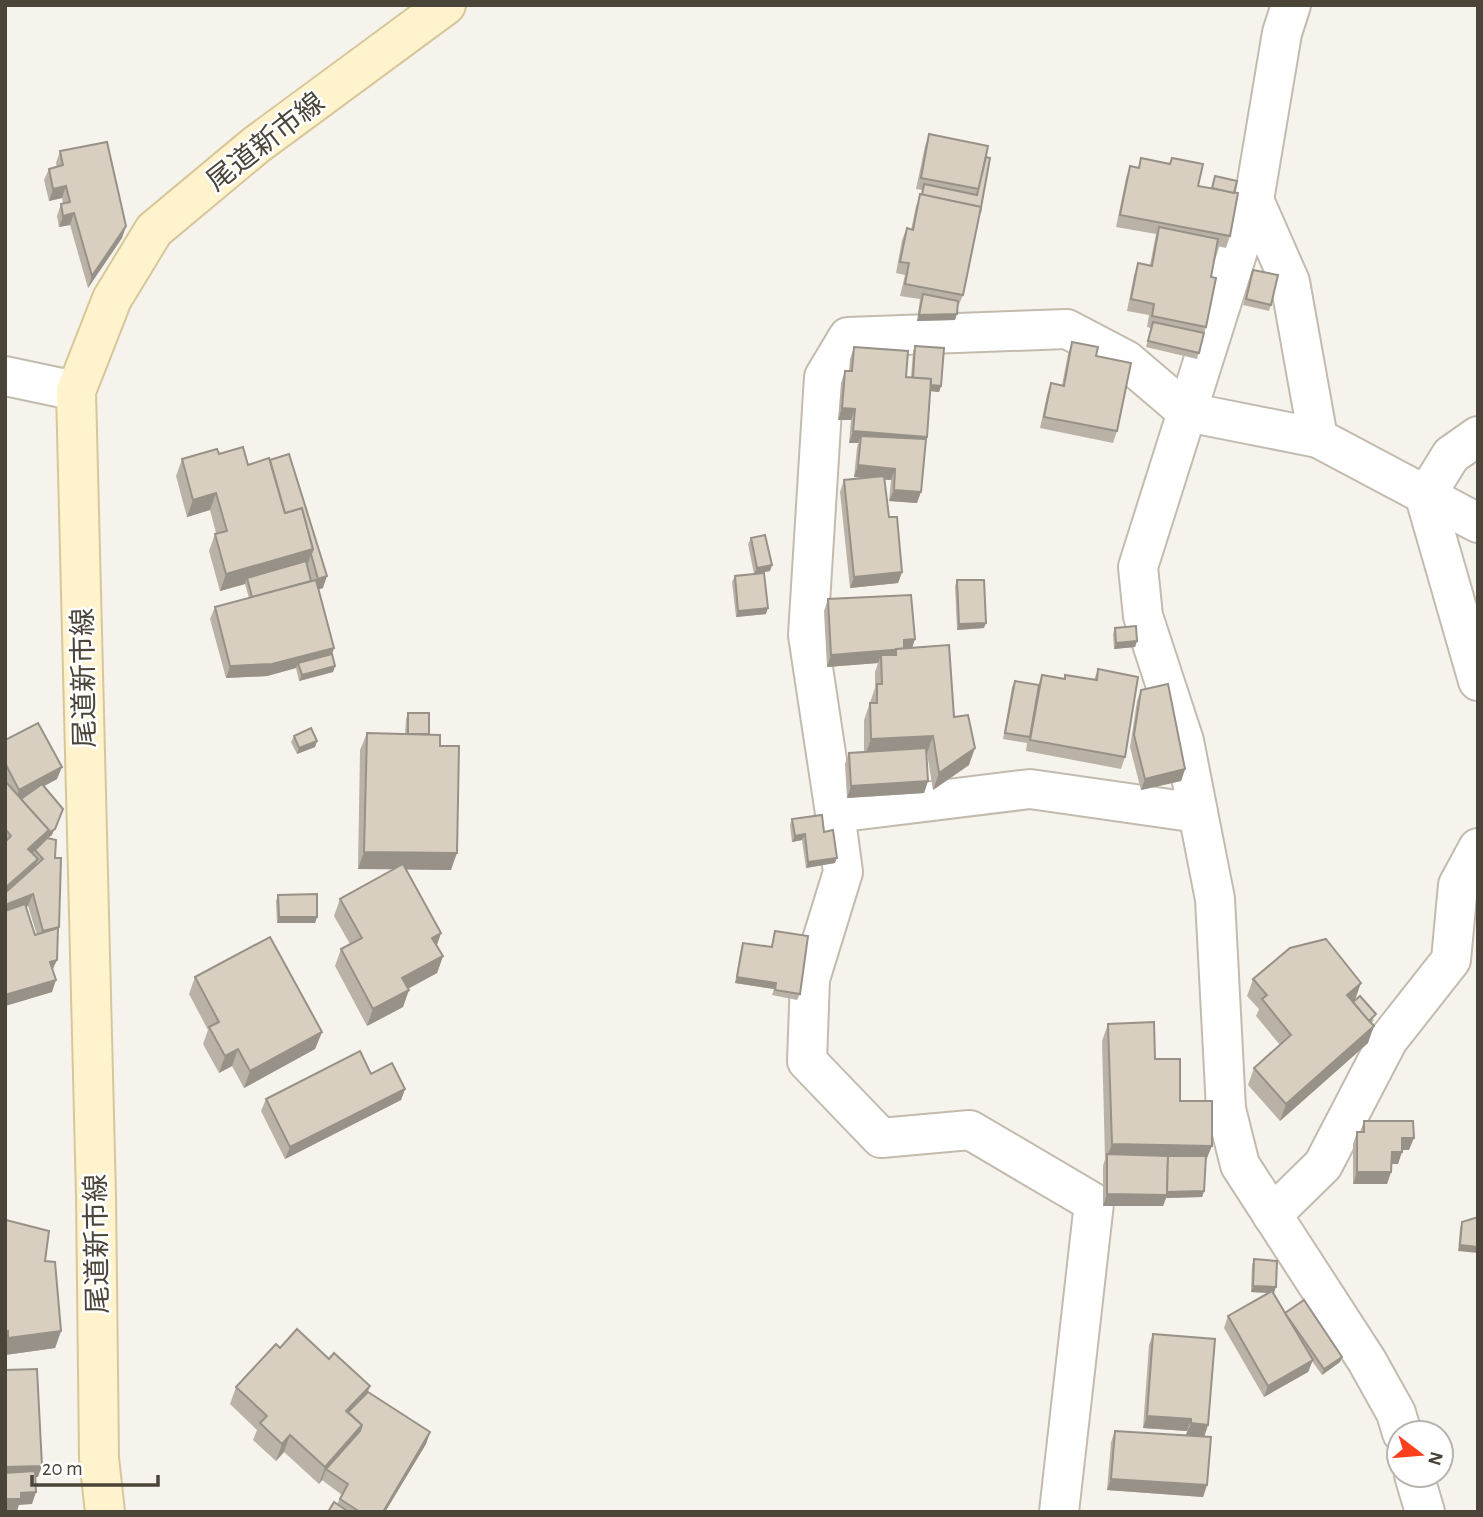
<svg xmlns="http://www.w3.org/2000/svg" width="1483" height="1517" font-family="'Alegreya Sans','Noto Sans JP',sans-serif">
<rect width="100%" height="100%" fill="#f6f3ec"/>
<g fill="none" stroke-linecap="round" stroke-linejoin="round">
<defs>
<g id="street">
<polyline points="1291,5 1282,33 1254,200 1138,567 1143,616 1184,741 1215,899 1226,1109 1240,1165 1367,1361 1396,1413 1402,1433"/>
<polyline points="1254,200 1290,282 1318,438 1478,523"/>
<polyline points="5,376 76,391"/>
<polyline points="1478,436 1451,455 1425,497 1478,681"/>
<polyline points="835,813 843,872 810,979 807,1061 881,1138 970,1130 1094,1203 1059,1512"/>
<polyline points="1198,813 1030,789 835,813 808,635 824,377 848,337 1067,329 1126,360 1187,412 1318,438"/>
<polyline points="1272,1215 1323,1165 1388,1040 1451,960 1458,885 1478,848"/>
<polyline points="1414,1475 1425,1512"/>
</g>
<polyline id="secondary" points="105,1512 99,1458 96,1196 76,391 112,299 154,230 256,145 446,5"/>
</defs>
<use href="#street" stroke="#c2bbae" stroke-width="42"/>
<use href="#secondary" stroke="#d6c79b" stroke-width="42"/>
<use href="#street" stroke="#fff" stroke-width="38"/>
<use href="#secondary" stroke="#fff3cd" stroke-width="38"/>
</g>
<g fill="#bab2a6" fill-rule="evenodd">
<polygon points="929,134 986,157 979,216 963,295 958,307 955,320 917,321 920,299 900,296 905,275 896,273 902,240 907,228 911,230 916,206 921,195 922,190 916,189 925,146"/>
<polygon points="60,151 126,226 122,238 88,288 70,225 59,227 57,216 61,204 63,203 62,198 49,201 44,180 49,169 57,167 56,163"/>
<polygon points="1141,158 1198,186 1212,188 1215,176 1234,193 1230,236 1226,248 1217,246 1211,277 1206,327 1197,359 1146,347 1151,328 1147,327 1149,315 1127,311 1134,275 1138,263 1150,265 1156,234 1116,227 1126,178 1130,166 1138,168"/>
<polygon points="1253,270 1271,305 1269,311 1243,305"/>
<polygon points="1072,342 1096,356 1117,431 1113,443 1040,428 1047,395 1051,383 1062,385 1068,354"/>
<polygon points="915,346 941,386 939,392 930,391 927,437 917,503 889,501 891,480 885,480 889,517 902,572 898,583 850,588 840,492 844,480 867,478 854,477 857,448 858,443 849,443 851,420 838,420 841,383 845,371 849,371 850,359 854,347 906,377 911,377 913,352"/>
<polygon points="219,454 248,465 270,460 289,454 323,588 318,589 334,648 332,654 335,666 333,672 299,681 296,668 267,676 226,678 210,619 215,607 249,598 245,584 220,591 209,551 215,534 216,533 210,510 187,517 176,476 182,459"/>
<polygon points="751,538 772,565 770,571 754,574 748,544"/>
<polygon points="735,576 766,614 736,617 732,582"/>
<polygon points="957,580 984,628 957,630 955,586"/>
<polygon points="828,599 915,639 912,648 954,717 969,765 933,790 927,753 926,753 928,781 924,793 847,798 845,764 849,753 864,752 864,720 875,688 875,672 878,663 827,667 824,611"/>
<polygon points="1115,628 1137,641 1135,647 1114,649 1113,634"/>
<polygon points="1098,669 1125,757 1121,769 1026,751 1027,743 1003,739 1012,687 1015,681 1038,685 1042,675 1064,678 1065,675 1094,680"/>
<polygon points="1141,690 1185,769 1181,781 1141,790 1130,747 1137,701"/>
<polygon points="408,713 440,746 451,870 406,869 441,933 437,945 443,956 437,973 408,989 403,1007 367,1026 335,966 341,949 350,944 334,916 340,899 394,869 358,869 360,750 367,733 405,734 406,719"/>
<polygon points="294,736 317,741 315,747 297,754 291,742"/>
<path d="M 5,740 L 57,779 L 44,786 L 52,835 L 48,838 L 55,858 L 58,928 L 53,970 L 52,992 L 5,1006 ZM 28,906 L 37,935 L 35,935 L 26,907 Z"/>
<polygon points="792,819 835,863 806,868 802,840 792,842 790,825"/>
<polygon points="278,895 317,917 315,923 277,923 276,901"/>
<polygon points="775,931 800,994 797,1000 772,995 774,989 735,983 741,948 743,943 771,947"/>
<polygon points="195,977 322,1032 315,1049 244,1088 232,1066 219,1073 203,1044 208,1030 189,994"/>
<polygon points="1253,979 1355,1000 1353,1002 1374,1020 1371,1023 1368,1043 1280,1121 1248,1085 1254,1068 1280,1045 1256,1016 1259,1009 1247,996"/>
<polygon points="1108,1024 1155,1059 1180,1101 1205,1163 1204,1191 1202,1197 1166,1198 1163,1206 1103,1206 1103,1166 1105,1159 1102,1041"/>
<polygon points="371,1074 405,1089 401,1100 285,1159 261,1111 266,1099"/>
<polygon points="1364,1121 1409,1150 1402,1150 1398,1164 1392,1164 1391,1172 1387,1184 1353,1184 1353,1144 1357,1132 1360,1132"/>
<polygon points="1478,1217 1458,1251 1460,1228 1462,1222"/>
<polygon points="5,1223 45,1261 61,1331 55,1348 5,1355"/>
<polygon points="1254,1259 1285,1313 1342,1357 1340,1362 1322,1375 1312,1361 1308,1372 1264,1397 1224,1328 1228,1316 1268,1293 1251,1292 1252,1265"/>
<polygon points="1153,1334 1208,1425 1204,1437 1207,1485 1203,1497 1107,1490 1111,1442 1115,1431 1186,1435 1187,1431 1143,1428 1149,1345"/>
<polygon points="280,1348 329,1359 368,1392 430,1432 426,1444 385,1512 328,1512 337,1504 342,1495 322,1480 319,1484 284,1452 276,1461 253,1440 257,1430 230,1404 236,1387"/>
</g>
<g fill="#979187">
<polygon points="66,186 62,198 49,201 53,189"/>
<polygon points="74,213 70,225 59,227 63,216"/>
<polygon points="126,226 122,238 88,288 92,276"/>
<polygon points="957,314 955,320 917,321 919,315"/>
<polygon points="913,383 941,386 939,392 911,389"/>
<polygon points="842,408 855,409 851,420 838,420"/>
<polygon points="853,431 927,437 923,448 861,436 858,443 849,443"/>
<polygon points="858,465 895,469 891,480 854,477"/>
<polygon points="894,490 921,492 917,503 889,501"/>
<polygon points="216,493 210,510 187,517 193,500"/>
<polygon points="313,549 307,566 247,578 245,584 220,591 226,574"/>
<polygon points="772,565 770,571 754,574 757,568"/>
<polygon points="902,572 898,583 850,588 854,577"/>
<polygon points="327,576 323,588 314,591 318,579"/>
<polygon points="768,608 766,614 736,617 738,611"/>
<polygon points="986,623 984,628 957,630 959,624"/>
<polygon points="915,639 911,651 896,655 904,640"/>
<polygon points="1137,641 1135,647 1114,649 1116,643"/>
<polygon points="334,648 330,660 298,663 296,668 267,676 226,678 230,666"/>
<polygon points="896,650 892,662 881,655 878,663 827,667 831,655"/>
<polygon points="335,666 333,672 299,681 302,675"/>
<polygon points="933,736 927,753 865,756 871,739"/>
<polygon points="317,741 315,747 297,754 299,748"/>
<polygon points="975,748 969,765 933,790 939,773"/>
<polygon points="62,767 57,779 15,802 19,790"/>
<polygon points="1185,769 1181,781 1141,790 1145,779"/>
<polygon points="928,781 924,793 847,798 851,786"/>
<polygon points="63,809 52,835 46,839 48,833"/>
<polygon points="49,830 45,842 24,860 28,849"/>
<polygon points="805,834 802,840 792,842 795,836"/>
<polygon points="364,852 457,853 451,870 358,869"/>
<polygon points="837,858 835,863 806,868 808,862"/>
<polygon points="38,859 33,871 5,896 5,888"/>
<polygon points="33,894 28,906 5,915 5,905"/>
<polygon points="279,917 317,917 315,923 277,923"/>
<polygon points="441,933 435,950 432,938"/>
<polygon points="443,956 437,973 396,995 402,978"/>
<polygon points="57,960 52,971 50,962"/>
<polygon points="737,977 776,983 774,989 735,983"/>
<polygon points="56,980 52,992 5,1006 5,995"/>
<polygon points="1361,983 1355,1000 1340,1012 1347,995"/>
<polygon points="409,990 403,1007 367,1026 373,1009"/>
<polygon points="1374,1026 1368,1043 1280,1121 1286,1104"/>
<polygon points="322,1032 315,1049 244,1088 250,1071"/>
<polygon points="238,1049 232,1066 219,1073 225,1056"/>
<polygon points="405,1089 401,1100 285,1159 290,1147"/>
<polygon points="1402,1138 1414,1138 1409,1150 1398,1150"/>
<polygon points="1112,1144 1212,1146 1205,1163 1107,1157"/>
<polygon points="1392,1152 1402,1152 1398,1164 1388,1164"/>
<polygon points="1357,1172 1391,1172 1387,1184 1353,1184"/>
<polygon points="1204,1191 1202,1197 1166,1198 1163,1206 1103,1206 1107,1194"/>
<polygon points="1460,1245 1478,1247 1478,1253 1458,1251"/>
<polygon points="1253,1286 1276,1287 1274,1293 1251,1292"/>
<polygon points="61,1331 55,1348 5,1355 5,1346 8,1338"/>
<polygon points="1342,1357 1340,1362 1322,1375 1324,1369"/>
<polygon points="1313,1360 1308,1372 1264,1397 1268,1386"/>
<polygon points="370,1386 364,1403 348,1420 346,1411"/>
<polygon points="1147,1416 1191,1419 1187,1431 1143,1428"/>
<polygon points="1191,1423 1208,1425 1204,1437 1186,1435"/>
<polygon points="362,1425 356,1442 326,1469 322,1480 319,1484 325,1467"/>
<polygon points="430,1432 426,1444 385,1512 383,1512"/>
<polygon points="290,1435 284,1452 276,1461 282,1444"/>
<polygon points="42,1466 38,1477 5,1479 5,1467"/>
<polygon points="1111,1479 1207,1485 1203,1497 1107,1490"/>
<polygon points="36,1492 32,1504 19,1505 17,1511 5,1512 5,1499 21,1493"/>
</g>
<g fill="#d8cfc1" stroke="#979187" stroke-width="2">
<polygon points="929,134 988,146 979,189 921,178"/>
<polygon points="107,142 126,226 92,276 74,213 63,216 61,204 70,202 66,186 53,189 49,169 63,165 60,151"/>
<polygon points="986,157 990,158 980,213 981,207 922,195 924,184 977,195"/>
<polygon points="1141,158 1170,164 1172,158 1203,164 1198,186 1238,193 1230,236 1120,215 1130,166 1139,168"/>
<polygon points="1215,176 1237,181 1234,193 1212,188"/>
<polygon points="920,194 981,207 963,295 905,284 909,263 900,262 907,228 913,230"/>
<polygon points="1159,227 1218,239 1211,277 1216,278 1206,327 1152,316 1154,304 1131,299 1138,263 1152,266"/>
<polygon points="1253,270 1278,275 1271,305 1246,299"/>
<polygon points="923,294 958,301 957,314 919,315"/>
<polygon points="1153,322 1204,333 1199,353 1148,341"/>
<polygon points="1072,342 1098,347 1096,356 1131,363 1117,431 1044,417 1051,383 1064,386"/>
<polygon points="915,346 944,348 941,386 931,385 931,379 913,378"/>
<polygon points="854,347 908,351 906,377 931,379 927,437 853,431 855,409 842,408 845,371 852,371"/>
<polygon points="861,436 926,439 921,492 894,490 895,469 858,465"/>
<polygon points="243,447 248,465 269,458 285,513 302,508 313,549 226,574 215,534 227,531 216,493 193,500 182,459 217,449 219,454"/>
<polygon points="289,454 327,576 318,579 311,554 313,549 302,508 285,513 270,460"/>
<polygon points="884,476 889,517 897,517 902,572 854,577 844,480"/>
<polygon points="765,535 772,565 757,568 751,538"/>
<polygon points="306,561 311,581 252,597 247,578"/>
<polygon points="764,573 768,608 738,611 735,576"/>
<polygon points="316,580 334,648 272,664 230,666 215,607"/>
<polygon points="957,580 984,580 986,623 959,624"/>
<polygon points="911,595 915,639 904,640 904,649 831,655 828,599"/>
<polygon points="1136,626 1137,641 1116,643 1115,628"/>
<polygon points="949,645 954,717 968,715 975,748 939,773 933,736 871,739 870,703 877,703 877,684 882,684 881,655 896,655 896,649"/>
<polygon points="332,654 335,666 302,675 298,663"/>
<polygon points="1098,669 1138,677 1125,757 1030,740 1042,675 1065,679 1065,675 1097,680"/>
<polygon points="1015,681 1039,685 1030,737 1005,733"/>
<polygon points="1168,684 1185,769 1145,779 1134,735 1141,690"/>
<rect x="408" y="713" width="21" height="21"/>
<polygon points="38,723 62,767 19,790 5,763 5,740"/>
<polygon points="311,728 317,741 299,748 294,736"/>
<polygon points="367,733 440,735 440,746 459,746 457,853 364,852"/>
<polygon points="926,748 928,781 851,786 849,753"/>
<polygon points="5,781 49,830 28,849 38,859 5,888 5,842 11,836 5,829"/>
<polygon points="42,784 63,809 55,829 48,833 49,830 21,799"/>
<polygon points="822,815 824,832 833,830 837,858 808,862 805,834 795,836 792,819"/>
<polygon points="47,838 56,840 55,858 61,858 59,927 43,931 33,894 5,905 5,893 43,859 35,850"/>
<polygon points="403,864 441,933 432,938 443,956 402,978 409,990 373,1009 341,949 362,938 340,899"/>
<polygon points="317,894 317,917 279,917 278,895"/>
<polygon points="25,904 35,935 58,928 57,960 50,962 56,980 5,995 5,911"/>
<polygon points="775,931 808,936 800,994 775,990 776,983 737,977 743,943 772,947"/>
<polygon points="270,937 322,1032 250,1071 238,1049 225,1056 209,1027 219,1022 195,977"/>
<polygon points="1326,939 1361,983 1347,995 1374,1026 1286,1104 1254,1068 1291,1035 1262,999 1267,995 1253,979 1290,948"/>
<polygon points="1360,996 1376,1014 1369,1021 1353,1002"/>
<polygon points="1154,1022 1155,1059 1180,1059 1180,1101 1212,1101 1212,1146 1112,1144 1108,1024"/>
<polygon points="360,1051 371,1074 392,1063 405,1089 290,1147 266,1099"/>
<polygon points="1364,1121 1413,1121 1414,1138 1402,1138 1402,1152 1392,1152 1391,1172 1357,1172 1357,1132 1364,1132"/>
<polygon points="1107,1154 1168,1156 1167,1195 1107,1194"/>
<polygon points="1168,1156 1206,1156 1204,1191 1167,1192"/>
<polygon points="1478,1217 1478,1247 1460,1245 1462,1222"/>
<polygon points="6,1220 49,1231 45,1261 55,1262 61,1331 8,1338 8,1331 5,1331 5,1224"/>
<polygon points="1254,1259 1277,1261 1276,1287 1253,1286"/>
<polygon points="1272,1291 1313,1360 1268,1386 1228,1316"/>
<polygon points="1304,1300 1342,1357 1324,1369 1285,1313"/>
<polygon points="297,1329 329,1359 334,1353 370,1386 346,1411 362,1425 325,1467 290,1435 282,1444 260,1423 267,1416 236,1387 276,1344 280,1348"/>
<polygon points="1153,1334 1215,1339 1208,1425 1191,1423 1191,1419 1147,1416"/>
<polygon points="37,1369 42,1466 5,1467 5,1370"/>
<polygon points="368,1392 430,1432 383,1512 360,1512 340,1499 348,1484 326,1469 360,1431 362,1425 348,1412"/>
<polygon points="1115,1431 1211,1437 1207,1485 1111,1479"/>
<polygon points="35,1471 36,1492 21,1493 21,1499 5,1499 6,1509 5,1509 5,1473"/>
<polygon points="334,1502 349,1512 328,1512"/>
</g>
<g text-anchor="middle" stroke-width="5" stroke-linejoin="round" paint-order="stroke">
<g font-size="28" fill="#4b4439" stroke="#fff">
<text transform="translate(265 141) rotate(-38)" y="10">尾道新市線</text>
<text transform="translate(83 678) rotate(-91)" y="10">尾道新市線</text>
<text transform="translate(96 1244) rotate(-91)" y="10">尾道新市線</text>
</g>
</g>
<rect width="1483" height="1517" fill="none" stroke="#4b4439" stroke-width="14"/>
<g transform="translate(1420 1454) rotate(106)"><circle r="33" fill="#ffffff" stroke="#b7b4b0" stroke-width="2"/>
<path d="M0-5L12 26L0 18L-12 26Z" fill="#fc3f1d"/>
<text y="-10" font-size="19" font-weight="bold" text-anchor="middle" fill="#4b4439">N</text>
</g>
<path d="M32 1475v10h126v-10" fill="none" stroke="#4b4439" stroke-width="3.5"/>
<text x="42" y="1475" font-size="21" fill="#4b4439" stroke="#ffffff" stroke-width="5" paint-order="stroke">20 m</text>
</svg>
